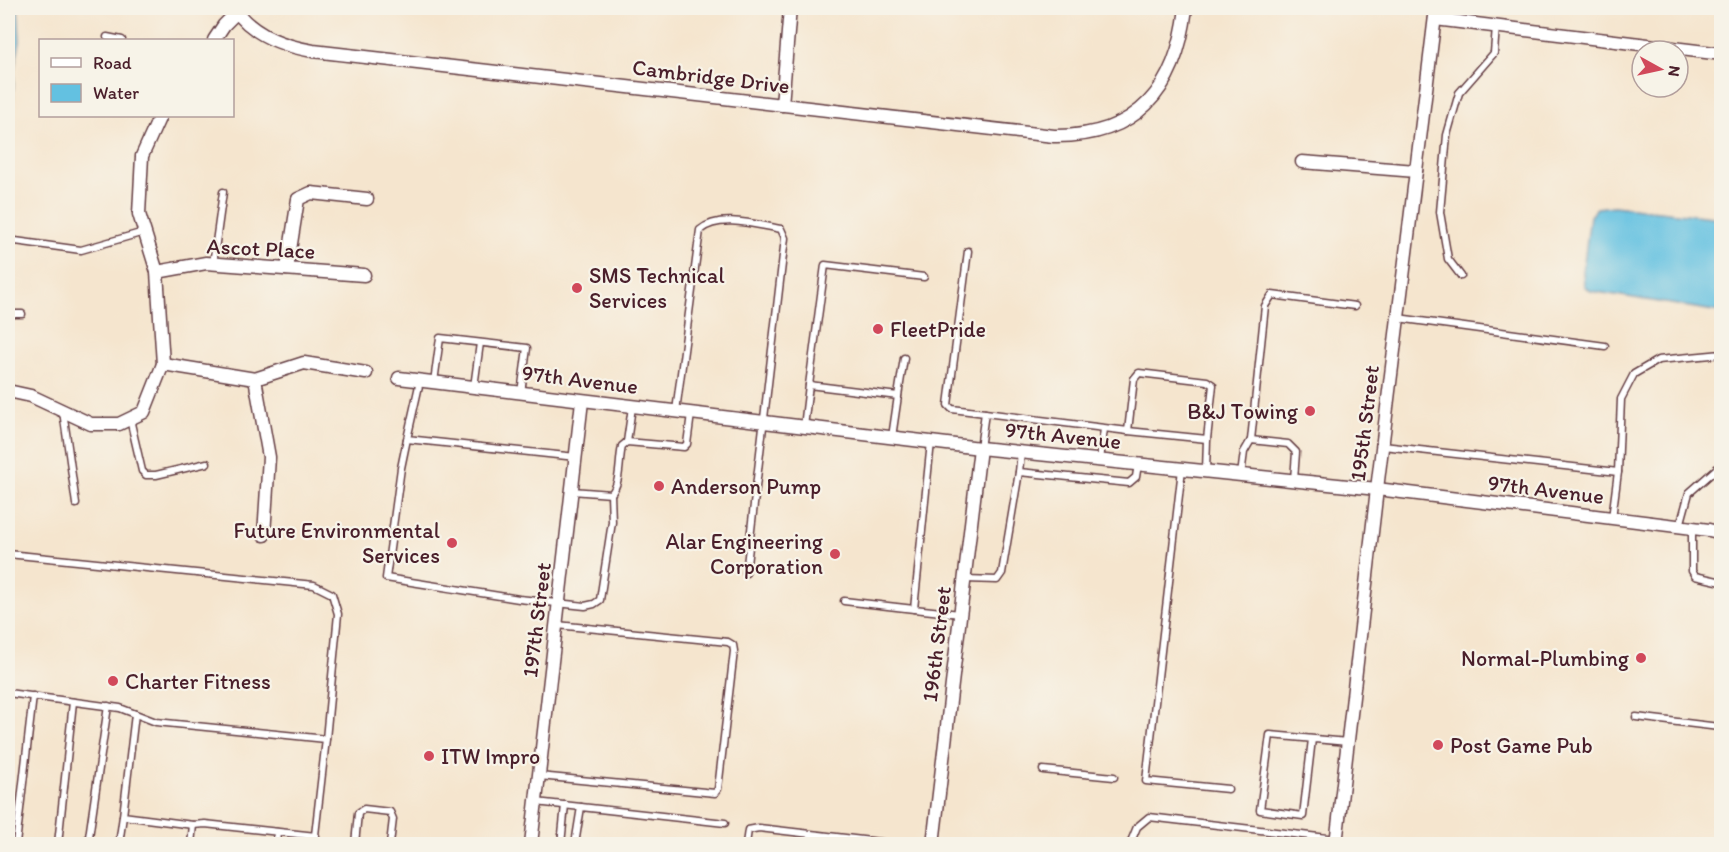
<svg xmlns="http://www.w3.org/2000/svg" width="1729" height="852" font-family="Itim,sans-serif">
<rect width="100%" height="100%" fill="#f7f3e8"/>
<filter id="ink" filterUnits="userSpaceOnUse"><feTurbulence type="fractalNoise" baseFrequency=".0167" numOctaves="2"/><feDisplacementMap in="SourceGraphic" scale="12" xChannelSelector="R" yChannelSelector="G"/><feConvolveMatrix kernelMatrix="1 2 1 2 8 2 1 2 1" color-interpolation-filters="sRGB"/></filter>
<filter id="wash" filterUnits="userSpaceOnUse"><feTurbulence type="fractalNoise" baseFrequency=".008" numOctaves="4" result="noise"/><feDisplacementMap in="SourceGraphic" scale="24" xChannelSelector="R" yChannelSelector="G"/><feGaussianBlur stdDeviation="1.35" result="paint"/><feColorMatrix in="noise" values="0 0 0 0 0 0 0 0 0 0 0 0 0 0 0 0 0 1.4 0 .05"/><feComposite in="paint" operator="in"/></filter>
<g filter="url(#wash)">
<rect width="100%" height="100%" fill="#f5e5ce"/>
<g fill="#63c1e1" stroke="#567086" stroke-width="1.5">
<polygon points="8,8 18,8 20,41 14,70 13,98 8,109"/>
<polygon points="1614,206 1721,218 1721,312 1591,291 1584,286 1583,271 1590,216 1597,208"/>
</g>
</g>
<g filter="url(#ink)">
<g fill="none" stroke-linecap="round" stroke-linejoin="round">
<defs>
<g id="lane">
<polyline points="107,37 122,40"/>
<polyline points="8,240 81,250 144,232"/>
<polyline points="968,251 948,405 952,409 985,413 980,448"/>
<polyline points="213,264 223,192"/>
<polyline points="1461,276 1448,259 1440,212 1447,135 1459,93 1494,53 1496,26"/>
<polyline points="8,314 22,314"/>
<polyline points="1398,318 1605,346"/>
<polyline points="420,381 407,439 576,457"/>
<polyline points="434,382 440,338 527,348 521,393"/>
<polyline points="809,385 825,265 924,277"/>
<polyline points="474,387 480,343"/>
<polyline points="898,396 904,358"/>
<polyline points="63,411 76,504"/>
<path d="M 676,411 L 700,230 C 719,213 758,225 781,229 L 785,238 L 746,573"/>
<polyline points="985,413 1128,431 1134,379 1139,373 1207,381 1213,385 1207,439 1206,471"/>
<polyline points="130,419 142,471 146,475 156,475 207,463"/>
<polyline points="804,427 809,385 898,396 892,437"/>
<polyline points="1128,431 1207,439"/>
<polyline points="407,439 401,468 386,578 519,599 585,606 594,604 600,600 612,522 611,494"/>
<polyline points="1251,440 1265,306 1272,295 1355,306"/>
<polyline points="627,442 632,407"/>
<polyline points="931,442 914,609 960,614"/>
<polyline points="1383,446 1618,472"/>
<polyline points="1100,460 1104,429"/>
<polyline points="1182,469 1146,781 1228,789"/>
<polyline points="1019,472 1129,483 1136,477 1138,464"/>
<polyline points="1241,475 1244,452 1251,440 1288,444 1296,452 1294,480"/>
<path d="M 572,491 L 611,494 C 620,484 619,465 621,452 L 622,446 L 627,442 L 684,447 L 687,444 L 691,414"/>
<polyline points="1612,518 1618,472 1621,399 1634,374 1658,360 1722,354"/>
<polyline points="1680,526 1689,493 1722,464"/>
<polyline points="1692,528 1692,571 1695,576 1722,582"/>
<polyline points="8,554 314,585 332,594 338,614 326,739"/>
<polyline points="965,579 997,580 1002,573 1019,472 1021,452"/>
<polyline points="844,601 914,609"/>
<polyline points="8,693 120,708 156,722 326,739 314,844"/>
<polyline points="1722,707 1719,727 1722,728"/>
<polyline points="135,714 123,816 193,825 205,824 316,836"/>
<polyline points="1636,717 1719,727"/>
<polyline points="1312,739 1303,816 1260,810 1270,735 1348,742"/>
<polyline points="1043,770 1114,777"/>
<polyline points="539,776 715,793 718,789 734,651 733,645 728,642 557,625"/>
<polyline points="536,802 725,823"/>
<polyline points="16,844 33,696"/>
<polyline points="58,844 73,702"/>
<polyline points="88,844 108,706"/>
<polyline points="119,844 123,816"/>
<polyline points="191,844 193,825"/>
<polyline points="276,844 277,832"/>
<polyline points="355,844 358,813 364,809 390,812 393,819 390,844"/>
<polyline points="561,844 565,805"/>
<polyline points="575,844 581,807"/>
<polyline points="746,844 748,830 759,828 897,844"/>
<polyline points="1130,844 1137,827 1149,817 1336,839"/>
</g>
<g id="street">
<path d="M 234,8 C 251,34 284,46 313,51 L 1054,136 C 1139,137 1177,87 1186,8"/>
<polyline points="1435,19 1722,54"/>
<polyline points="214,40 224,25 237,12"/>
<polyline points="782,105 790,8"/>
<polyline points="1302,162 1416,171"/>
<polyline points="287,269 298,199 311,193 367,199"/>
<polyline points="157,272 206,263 364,275"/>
<polyline points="163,364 255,379 269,457 264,535"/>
<polyline points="399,378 980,448 1377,489 1709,530 1722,533"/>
<polyline points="255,379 304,363 366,373"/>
<polyline points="8,391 31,396 91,424 119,424 144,412 163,364 157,272 139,214 142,156 160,116"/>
<polyline points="531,844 582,401"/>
<polyline points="933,844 980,448"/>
<polyline points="1336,844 1377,489 1436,8"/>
</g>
</defs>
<use href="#lane" stroke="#643d43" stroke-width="9"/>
<use href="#street" stroke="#643d43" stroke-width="15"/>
<use href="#lane" stroke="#fff" stroke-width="6"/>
<use href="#street" stroke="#fff" stroke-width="12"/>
</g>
</g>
<g fill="#d1495b" stroke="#f7f3e8" stroke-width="2">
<circle cx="577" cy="288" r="6"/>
<circle cx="878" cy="329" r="6"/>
<circle cx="1310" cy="411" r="6"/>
<circle cx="659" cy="486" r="6"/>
<circle cx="452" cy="543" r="6"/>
<circle cx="835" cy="554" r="6"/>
<circle cx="1641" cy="658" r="6"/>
<circle cx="113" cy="681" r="6"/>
<circle cx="1438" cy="745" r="6"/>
<circle cx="429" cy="756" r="6"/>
</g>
<g text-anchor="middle" stroke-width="4.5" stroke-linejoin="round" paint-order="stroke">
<g font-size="22" fill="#4a1f2b" stroke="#f7f3e8">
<text transform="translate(711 76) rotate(7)" y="8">Cambridge Drive</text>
<text transform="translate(261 248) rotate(3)" y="8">Ascot Place</text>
<text transform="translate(580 379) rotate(7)" y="8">97th Avenue</text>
<text transform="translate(1364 423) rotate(-83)" y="8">195th Street</text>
<text transform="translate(1063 435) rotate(6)" y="8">97th Avenue</text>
<text transform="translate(1546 489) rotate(7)" y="8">97th Avenue</text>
<text transform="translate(536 620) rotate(-83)" y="8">197th Street</text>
<text transform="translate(936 644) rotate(-83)" y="8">196th Street</text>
</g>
<g font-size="22" fill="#4a1f2b" stroke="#f7f3e8" text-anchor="start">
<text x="589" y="283">SMS Technical<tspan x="589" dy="25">Services</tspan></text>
<text x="890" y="337">FleetPride</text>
<text x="1298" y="419" text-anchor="end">B&amp;J Towing</text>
<text x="671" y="494">Anderson Pump</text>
<text x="440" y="538" text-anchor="end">Future Environmental<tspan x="440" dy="25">Services</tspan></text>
<text x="823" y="549" text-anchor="end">Alar Engineering<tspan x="823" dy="25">Corporation</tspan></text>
<text x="1629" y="666" text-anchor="end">Normal-Plumbing</text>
<text x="125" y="689">Charter Fitness</text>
<text x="1450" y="753">Post Game Pub</text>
<text x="441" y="764">ITW Impro</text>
</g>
</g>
<rect width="1729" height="852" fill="none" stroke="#f7f3e8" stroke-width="30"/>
<rect x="39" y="39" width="195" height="78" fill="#f7f3e8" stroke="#b29e9c" stroke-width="1.5"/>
<rect x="51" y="58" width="30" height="9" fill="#ffffff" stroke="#b29e9c" stroke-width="1.5"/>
<text x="93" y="69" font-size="18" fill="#4a1f2b">Road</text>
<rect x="51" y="84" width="30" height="18" fill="#63c1e1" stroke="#b29e9c" stroke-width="1.5"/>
<text x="93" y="99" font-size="18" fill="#4a1f2b">Water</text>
<g transform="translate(1660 69) rotate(98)"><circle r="28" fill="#f7f3e8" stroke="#b29e9c" stroke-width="1.5"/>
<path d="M0-4.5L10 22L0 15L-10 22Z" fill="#d1495b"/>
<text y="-9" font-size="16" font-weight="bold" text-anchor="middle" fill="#4a1f2b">N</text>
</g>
</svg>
